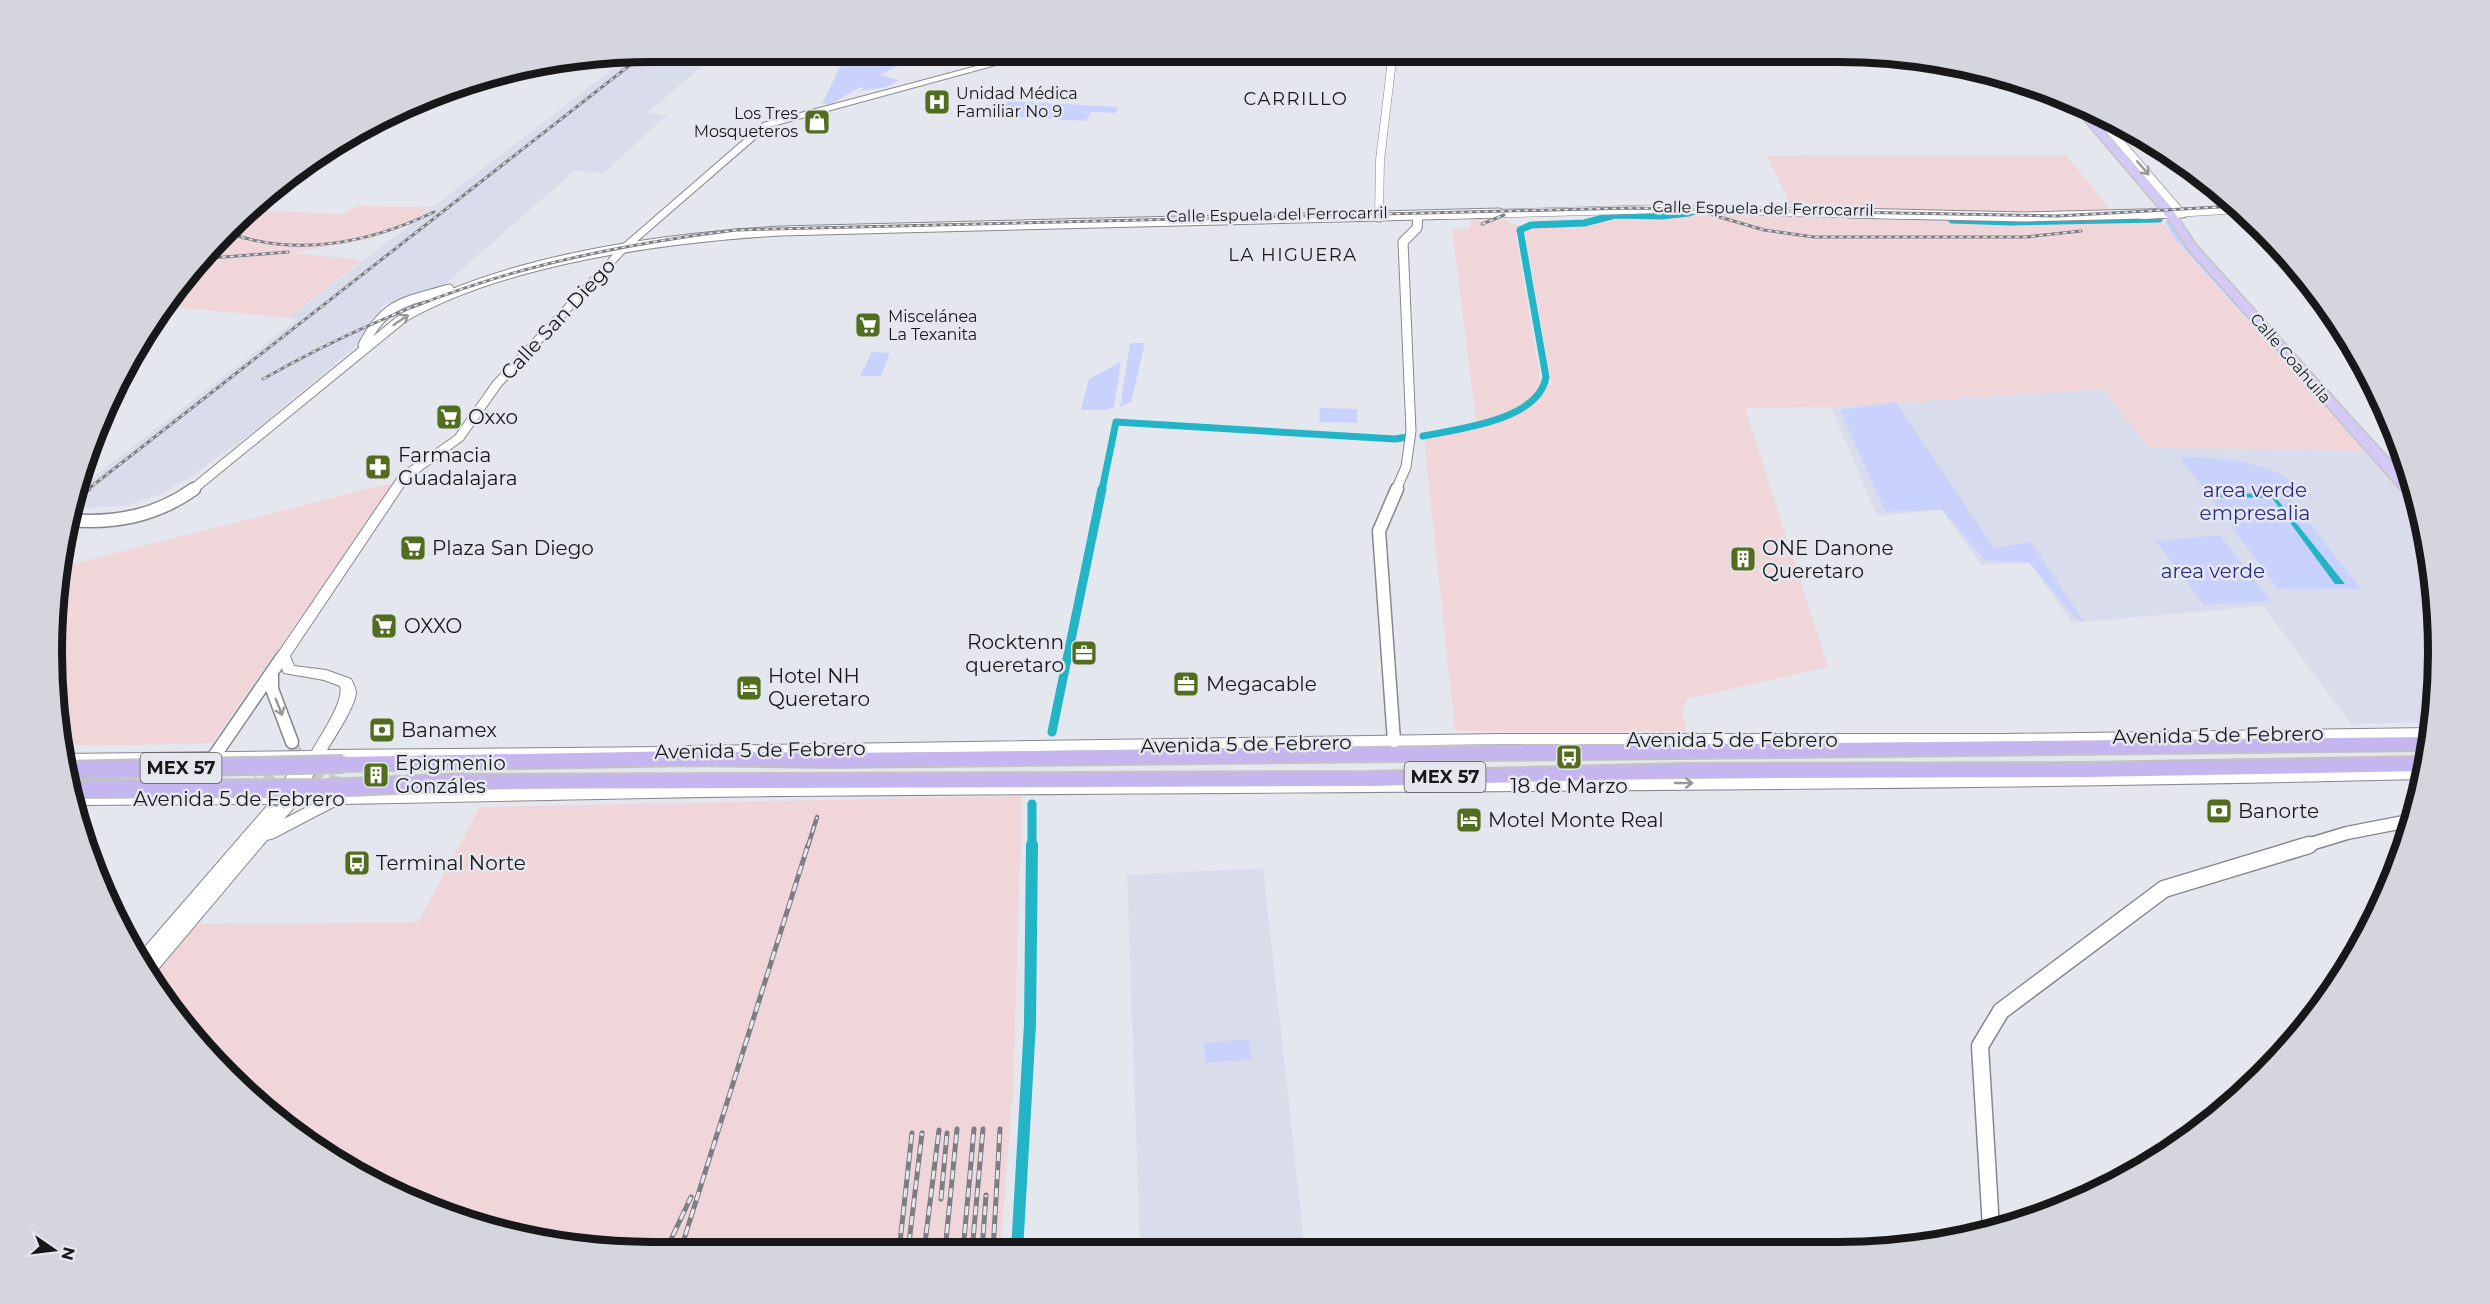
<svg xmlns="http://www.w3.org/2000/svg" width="2490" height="1304" font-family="Montserrat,sans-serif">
<rect width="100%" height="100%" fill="#e5e7ee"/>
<g fill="#d9ddeb">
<polygon points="652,51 720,51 647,113 667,115 604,173 574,171 444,285 384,305 354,348 248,436 190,477 161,494 129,505 87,508 67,523 72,494 296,320 289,318 633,53"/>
<polygon points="2104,389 2149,447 2365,451 2419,510 2434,574 2438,692 2433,722 2351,724 2263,606 2072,623 2030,563 1981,565 1942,510 1877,516 1831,407"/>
<polygon points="1263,868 1305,1250 1140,1250 1127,875"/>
</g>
<g fill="#f0d6d8">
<polygon points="1865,155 2066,155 2110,209 1990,212 1791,206 1767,156"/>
<polygon points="357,206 432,207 408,225 369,239 291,253 362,260 289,318 162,306 200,255 249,210 342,214"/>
<polygon points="1730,214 1992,221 2160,219 2177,242 2365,451 2148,447 2104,389 1831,407 1745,408 1828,667 1687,699 1682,712 1686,731 1455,731 1424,438 1477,430 1452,229 1470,229 1471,215 1492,215 1518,226 1516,236 1541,384 1552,385 1525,233 1527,230 1566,224 1579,225 1612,216 1643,215 1657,218"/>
<polygon points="387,484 393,486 212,743 95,746 59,744 52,612 60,567"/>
<polygon points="1022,796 1013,1091 1000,1251 613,1252 496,1232 386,1191 286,1129 227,1077 149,981 197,924 418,922 480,807"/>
</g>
<g fill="#c9d2fd">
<polygon points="855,58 911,57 913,58 880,75 899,80 886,87 860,91 864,88 860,87 831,104 822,104 840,67"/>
<polygon points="1008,101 1118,107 1116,113 1091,112 1086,121 999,116"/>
<polygon points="2079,104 2085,106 2177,215 2243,212 2178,216 2193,241 2290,351 2413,482 2419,508 2174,238 2165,222 2174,216"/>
<polygon points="1130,343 1145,343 1131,402 1120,407"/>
<polygon points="872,352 890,353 881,376 860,376"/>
<polygon points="1121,362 1114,407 1107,410 1081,410 1089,379"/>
<polygon points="1896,402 1994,548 2031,542 2084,622 2076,619 2030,563 1985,560 1942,510 1885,511 1840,410"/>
<polygon points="1320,408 1357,409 1357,423 1319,422"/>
<path d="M 2180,457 C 2230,458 2276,461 2313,498 L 2290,498 L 2361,589 L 2278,589 Z"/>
<polygon points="2220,535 2271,601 2204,605 2156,541"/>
<polygon points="1249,1039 1251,1059 1205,1063 1204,1043"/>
</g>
<polygon fill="#23b4c7" points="2211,493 2273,494 2345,584 2335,584 2272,498 2214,497"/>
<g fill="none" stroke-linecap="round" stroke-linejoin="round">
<polyline stroke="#23b4c7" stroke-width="5" points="1675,215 1699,212"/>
<g stroke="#23b4c7" stroke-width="7">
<polyline points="1952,220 2011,222 2159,219"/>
<path d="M 1423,436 C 1459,429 1539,420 1546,377 L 1520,230 L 1531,225 L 1584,223 L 1615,215 L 1661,216 L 1689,213"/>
<polyline points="1102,490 1116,422 1395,439 1408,437"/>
</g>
<g stroke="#23b4c7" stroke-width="9">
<polyline points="1052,732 1102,489"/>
<polyline points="1032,846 1032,804"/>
</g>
<polyline stroke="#23b4c7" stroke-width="12" points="1017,1251 1030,1024 1032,845"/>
<g stroke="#c6c8ce" stroke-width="12" stroke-dasharray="12 6" stroke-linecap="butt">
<path d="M 292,742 C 301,769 317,776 343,784"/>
<polyline points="250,766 272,783 275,801 267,820"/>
</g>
<defs>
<g id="tertiary-far3">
<polyline points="1285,52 1286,55 1391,60"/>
<polyline points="1040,53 1244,56"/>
<polyline points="2091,108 2181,213"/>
<polyline points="1379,215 1380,160 1393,52"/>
<polyline points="1439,215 1663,209 1915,215"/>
<polyline points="2142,215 2240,209"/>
</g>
<g id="tertiary-far2">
<polyline points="1848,213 2025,217 2183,213"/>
<polyline points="1379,217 1379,213"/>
<path d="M 363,345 C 386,301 405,302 449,289"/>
<path d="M 192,490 L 404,317 C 506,259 664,238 780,231 L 1499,213"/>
<polyline points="1396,490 1406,467 1411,431 1403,242 1417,228 1418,216"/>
</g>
<g id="tertiary-far1">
<path d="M 68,520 C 115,524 156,516 194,489"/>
<polyline points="272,672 272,689 292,742"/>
<polyline points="1394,741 1379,531 1397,489"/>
<polyline points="215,755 283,656"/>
<polyline points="2304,846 2347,833 2414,820"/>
</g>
<polyline id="tertiary" points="1991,1228 1980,1046 2001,1011 2164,889 2309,845"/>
<g id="secondary">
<path d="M 1033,51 L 1047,51 L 769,127 L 627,250 L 501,386 L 463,440 L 408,480 L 290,656 L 294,666 L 326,670 L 351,679 C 353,683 356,689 356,693 C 354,709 335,736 327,750 L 666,747 L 671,748 L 673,752 L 671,756 L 321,762 L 304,792 C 467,792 630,785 794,784 C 1337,781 1881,781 2424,767 L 2423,779 C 1879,792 1334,791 790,796 C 640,797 490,802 339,804 L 274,838 L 267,840 L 149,980 L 136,957 L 266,807 L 271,805 L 277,807 L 279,804 L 71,805 L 69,794 L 277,792 L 295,762 L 63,765 L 61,754 L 312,751 C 320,736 345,701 340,686 L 324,680 L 284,673 L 276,656 L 278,653 L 400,474 L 455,436 L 493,382 L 621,246 L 763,123 ZM 297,804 L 313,804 L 284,819 Z"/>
<polygon points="2432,728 2430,738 2006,744 1501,744 688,756 683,755 681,751 683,747 688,746 1501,734 2006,734"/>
</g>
<polygon id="primary" points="2071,100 2081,104 2174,212 2196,245 2414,487 2417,502 2411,501 2188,249 2166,216 2071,104"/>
<g id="trunk">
<polygon points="2430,737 2428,750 831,767 690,765 343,771 337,769 334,764 337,759 343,757 690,751 831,753"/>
<polygon points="2427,757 2425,771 2087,777 1685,778 1371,786 465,789 459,787 456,782 459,777 465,775 1371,772 1685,764 2087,763"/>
</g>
</defs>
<use href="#tertiary-far3" stroke="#87888f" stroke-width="9"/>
<use href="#tertiary-far2" stroke="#87888f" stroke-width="11"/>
<use href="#tertiary-far1" stroke="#87888f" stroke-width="15"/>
<use href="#tertiary" stroke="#87888f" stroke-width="19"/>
<use href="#secondary" stroke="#87888f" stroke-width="2"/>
<use href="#primary" stroke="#c3c3c4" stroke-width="3"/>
<use href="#trunk" stroke="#c3c3c4" stroke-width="4"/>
<use href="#tertiary-far3" stroke="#fff" stroke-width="8"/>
<use href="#tertiary-far2" stroke="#fff" stroke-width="9"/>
<use href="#tertiary-far1" stroke="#fff" stroke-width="12"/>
<use href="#tertiary" stroke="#fff" stroke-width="16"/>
<use href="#secondary" fill="#fff" fill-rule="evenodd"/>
<use href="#primary" fill="#d4c8f4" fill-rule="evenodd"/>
<use href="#trunk" fill="#c6b6f0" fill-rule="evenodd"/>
<defs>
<g id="rail-far2">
<polyline points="1706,213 1764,230 1814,237 2026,237 2081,231"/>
<polyline points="1482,224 1504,215"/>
<path d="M 226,232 C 295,258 369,243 434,212"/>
<polyline points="198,259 288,252"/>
<path d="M 263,379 C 420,290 558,252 736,230 L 1631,208 L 2057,216 L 2237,206"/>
<polyline points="87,490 648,51"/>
</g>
<g id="rail-far1">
<polyline points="70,504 89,489"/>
<polyline points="808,846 817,817"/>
</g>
<g id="rail">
<polyline points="941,1199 947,1133"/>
<polyline points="909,1243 922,1133"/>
<polyline points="899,1251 912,1133"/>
<polyline points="924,1251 939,1130"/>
<polyline points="945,1251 957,1129"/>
<polyline points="963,1251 974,1129"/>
<polyline points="972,1251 983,1129"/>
<polyline points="982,1251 986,1195"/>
<polyline points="993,1251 1000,1129"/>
<polyline points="665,1252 691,1197"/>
<polyline points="680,1252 808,845"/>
</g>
</defs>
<use href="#rail-far2" stroke="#7d7e83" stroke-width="3"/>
<use href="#rail-far1" stroke="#7d7e83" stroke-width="4.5"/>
<use href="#rail" stroke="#7d7e83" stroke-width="5"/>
<use href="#rail-far2" stroke="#e5e7ee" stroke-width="1.5" stroke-dasharray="4" stroke-linecap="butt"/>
<use href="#rail-far1" stroke="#e5e7ee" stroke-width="2" stroke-dasharray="7" stroke-linecap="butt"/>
<use href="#rail" stroke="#e5e7ee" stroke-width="3" stroke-dasharray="9" stroke-linecap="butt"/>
<defs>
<g id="trunk-bridge">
<polyline points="64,770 343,764"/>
<polyline points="68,789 327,788 465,782"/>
</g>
</defs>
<use href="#trunk-bridge" stroke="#c3c3c4" stroke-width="20" stroke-linecap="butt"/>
<use href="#trunk-bridge" stroke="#c6b6f0" stroke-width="16"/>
</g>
<defs><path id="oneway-shaft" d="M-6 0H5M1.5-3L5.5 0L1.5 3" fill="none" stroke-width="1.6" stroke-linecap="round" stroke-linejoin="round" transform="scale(1.5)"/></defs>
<g stroke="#979798">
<use href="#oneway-shaft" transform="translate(2143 168) rotate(49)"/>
<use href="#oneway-shaft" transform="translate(401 320) rotate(-34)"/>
<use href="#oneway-shaft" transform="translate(279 707) rotate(68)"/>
<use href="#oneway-shaft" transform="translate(1684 783)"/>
</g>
<defs>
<symbol id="hospital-square" viewBox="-11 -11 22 22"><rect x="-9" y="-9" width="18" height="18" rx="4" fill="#526d20" stroke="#e5e7ee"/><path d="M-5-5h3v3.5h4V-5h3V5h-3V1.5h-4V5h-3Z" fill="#fff"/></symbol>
<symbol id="shop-square" viewBox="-11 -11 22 22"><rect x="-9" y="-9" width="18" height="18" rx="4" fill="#526d20" stroke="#e5e7ee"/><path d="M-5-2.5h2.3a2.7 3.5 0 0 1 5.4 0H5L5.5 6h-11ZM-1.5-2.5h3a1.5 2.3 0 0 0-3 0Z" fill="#fff"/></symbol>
<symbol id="supermarket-square" viewBox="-11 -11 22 22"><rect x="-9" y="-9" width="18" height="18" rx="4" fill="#526d20" stroke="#e5e7ee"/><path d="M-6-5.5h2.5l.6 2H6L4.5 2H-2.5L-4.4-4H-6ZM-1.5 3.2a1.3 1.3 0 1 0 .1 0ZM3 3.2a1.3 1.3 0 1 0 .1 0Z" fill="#fff"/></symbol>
<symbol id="pharmacy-square" viewBox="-11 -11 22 22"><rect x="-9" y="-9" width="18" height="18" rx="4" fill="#526d20" stroke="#e5e7ee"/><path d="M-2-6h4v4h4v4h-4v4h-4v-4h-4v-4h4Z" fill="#fff"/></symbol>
<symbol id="building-square" viewBox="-11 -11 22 22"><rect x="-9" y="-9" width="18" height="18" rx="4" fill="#526d20" stroke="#e5e7ee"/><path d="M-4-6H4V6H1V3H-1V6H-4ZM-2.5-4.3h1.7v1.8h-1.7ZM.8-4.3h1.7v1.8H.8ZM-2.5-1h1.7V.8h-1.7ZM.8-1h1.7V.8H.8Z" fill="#fff"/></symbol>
<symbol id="office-square" viewBox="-11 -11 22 22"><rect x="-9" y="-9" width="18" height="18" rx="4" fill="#526d20" stroke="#e5e7ee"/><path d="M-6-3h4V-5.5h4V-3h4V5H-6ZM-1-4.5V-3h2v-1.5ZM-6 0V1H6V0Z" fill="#fff"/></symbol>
<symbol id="hotel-square" viewBox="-11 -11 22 22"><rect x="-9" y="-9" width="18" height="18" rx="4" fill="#526d20" stroke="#e5e7ee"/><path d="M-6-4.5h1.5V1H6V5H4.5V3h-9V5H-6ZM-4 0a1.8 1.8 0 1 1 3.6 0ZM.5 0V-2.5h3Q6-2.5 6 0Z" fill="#fff"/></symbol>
<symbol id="bank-square" viewBox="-11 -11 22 22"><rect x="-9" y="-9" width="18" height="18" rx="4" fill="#526d20" stroke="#e5e7ee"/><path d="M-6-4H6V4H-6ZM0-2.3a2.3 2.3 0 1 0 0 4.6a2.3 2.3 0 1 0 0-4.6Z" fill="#fff"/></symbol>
<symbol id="bus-square" viewBox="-11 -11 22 22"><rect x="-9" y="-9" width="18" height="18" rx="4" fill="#526d20" stroke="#e5e7ee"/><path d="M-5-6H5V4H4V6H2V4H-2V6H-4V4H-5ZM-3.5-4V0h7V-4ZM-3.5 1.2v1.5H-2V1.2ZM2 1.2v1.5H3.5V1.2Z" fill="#fff"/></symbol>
</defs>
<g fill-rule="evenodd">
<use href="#hospital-square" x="922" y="87" width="30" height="30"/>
<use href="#shop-square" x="802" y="107" width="30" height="30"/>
<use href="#supermarket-square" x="853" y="310" width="30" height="30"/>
<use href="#supermarket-square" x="434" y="402" width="30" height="30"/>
<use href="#pharmacy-square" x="363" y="452" width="30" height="30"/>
<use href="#supermarket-square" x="398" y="533" width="30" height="30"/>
<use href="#building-square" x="1728" y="544" width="30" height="30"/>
<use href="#supermarket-square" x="369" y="611" width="30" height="30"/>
<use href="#office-square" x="1069" y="638" width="30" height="30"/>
<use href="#office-square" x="1171" y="669" width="30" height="30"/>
<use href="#hotel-square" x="734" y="673" width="30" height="30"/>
<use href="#bank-square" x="367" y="715" width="30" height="30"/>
<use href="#bus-square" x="1554" y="742" width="30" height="30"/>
<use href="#building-square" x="361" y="760" width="30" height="30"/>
<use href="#bank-square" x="2204" y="796" width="30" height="30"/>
<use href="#hotel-square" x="1454" y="805" width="30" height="30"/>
<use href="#bus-square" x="342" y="848" width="30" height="30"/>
</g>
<g text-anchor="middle" stroke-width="5" stroke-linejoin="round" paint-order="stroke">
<g font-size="16" fill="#18181b" stroke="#e5e7ee" text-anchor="start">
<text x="956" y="99">Unidad Médica<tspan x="956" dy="18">Familiar No 9</tspan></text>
<text x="798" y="119" text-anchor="end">Los Tres<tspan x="798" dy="18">Mosqueteros</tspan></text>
<text x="888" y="322">Miscelánea<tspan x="888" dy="18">La Texanita</tspan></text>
</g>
<g font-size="16" fill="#18181b" stroke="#e5e7ee">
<text transform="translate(1763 208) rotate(1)" y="6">Calle Espuela del Ferrocarril</text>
<text transform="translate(1277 214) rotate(-1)" y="6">Calle Espuela del Ferrocarril</text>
<text transform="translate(2291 358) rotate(49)" y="6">Calle Coahuila</text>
</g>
<g font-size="18" letter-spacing="1.5" fill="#18181b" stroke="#e5e7ee">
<text x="1296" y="105">CARRILLO</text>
<text x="1293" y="261">LA HIGUERA</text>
</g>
<g fill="#e5e7ee" stroke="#56565a" stroke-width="1.5">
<rect x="140.5" y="753" width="81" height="30" rx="4.5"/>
<rect x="1404.5" y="762" width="81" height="30" rx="4.5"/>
</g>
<g font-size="18" font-weight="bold" fill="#18181b">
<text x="181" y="774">MEX 57</text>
<text x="1445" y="783">MEX 57</text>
</g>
<g font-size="20" fill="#18181b" stroke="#e5e7ee">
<text transform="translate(558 319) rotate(-47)" y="7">Calle San Diego</text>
<text transform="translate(2218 735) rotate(-1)" y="7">Avenida 5 de Febrero</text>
<text x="1732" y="747">Avenida 5 de Febrero</text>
<text transform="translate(1246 744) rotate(-1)" y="7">Avenida 5 de Febrero</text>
<text transform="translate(760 750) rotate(-1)" y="7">Avenida 5 de Febrero</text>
<text x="239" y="806">Avenida 5 de Febrero</text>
</g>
<g font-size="20" fill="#18181b" stroke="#e5e7ee" text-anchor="start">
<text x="468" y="424">Oxxo</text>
<text x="398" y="462">Farmacia<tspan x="398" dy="23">Guadalajara</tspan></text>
<text x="432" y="555">Plaza San Diego</text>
<text x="1762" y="555">ONE Danone<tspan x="1762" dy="23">Queretaro</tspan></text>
<text x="404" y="633">OXXO</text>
<text x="1064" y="649" text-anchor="end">Rocktenn<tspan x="1064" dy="23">queretaro</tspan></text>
<text x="768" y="683">Hotel NH<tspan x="768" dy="23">Queretaro</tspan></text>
<text x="1206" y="691">Megacable</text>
<text x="401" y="737">Banamex</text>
<text x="395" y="770">Epigmenio<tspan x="395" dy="23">Gonzáles</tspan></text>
<text x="1569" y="793" text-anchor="middle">18 de Marzo</text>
<text x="2238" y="818">Banorte</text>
<text x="1488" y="827">Motel Monte Real</text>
<text x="376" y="870">Terminal Norte</text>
</g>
<g font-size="20" fill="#2b2c86" stroke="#e5e7ee">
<text x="2255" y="497">area verde<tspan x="2255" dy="23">empresalia</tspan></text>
<text x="2213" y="578">area verde</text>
</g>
</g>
<path d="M0 0H2490V1304H0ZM652 62H1838A590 590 0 0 1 2428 652V652A590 590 0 0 1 1838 1242H652A590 590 0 0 1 62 652V652A590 590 0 0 1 652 62Z" fill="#d5d6dd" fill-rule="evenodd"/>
<path fill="none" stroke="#18181b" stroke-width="8" d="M652 62H1838A590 590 0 0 1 2428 652V652A590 590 0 0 1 1838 1242H652A590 590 0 0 1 62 652V652A590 590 0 0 1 652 62Z"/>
<g transform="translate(54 1250) rotate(104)" stroke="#e5e7ee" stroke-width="4.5" paint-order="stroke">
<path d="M0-4.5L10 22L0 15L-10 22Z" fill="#18181b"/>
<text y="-9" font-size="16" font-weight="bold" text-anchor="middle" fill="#18181b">N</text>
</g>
</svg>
